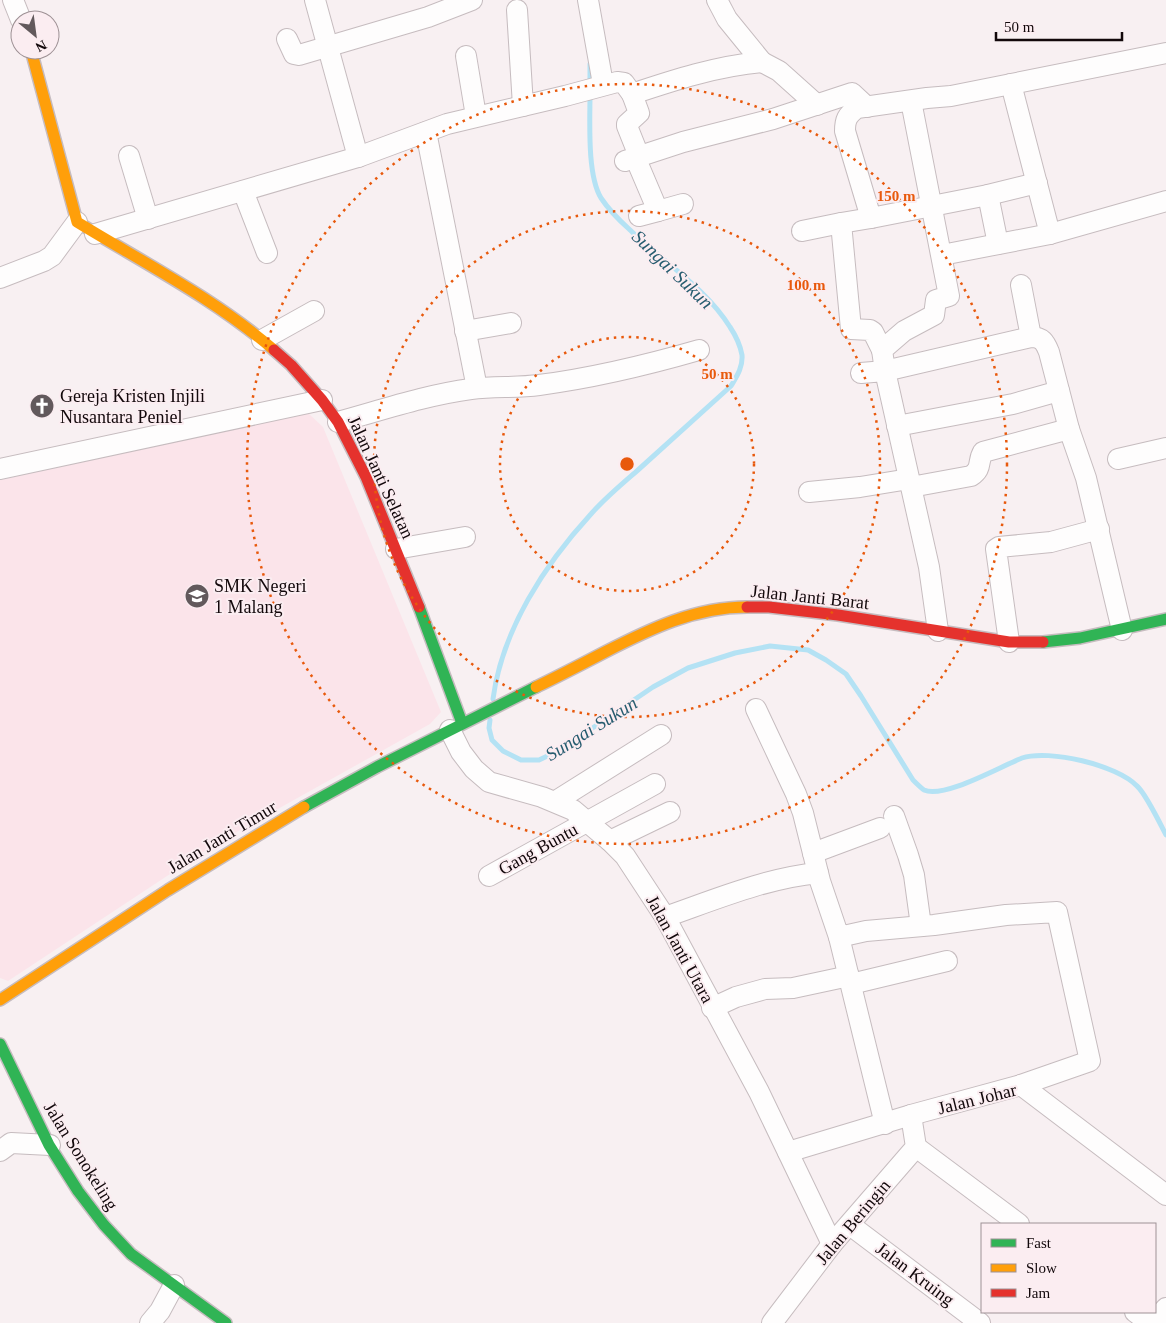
<svg xmlns="http://www.w3.org/2000/svg" width="1166" height="1323" font-family="Georgia,serif">
<rect width="100%" height="100%" fill="#f8f0f2"/>
<polygon fill="#fbe4ea" points="308,413 323,427 441,712 430,724 217,843 8,981 0,978 0,480"/>
<g fill="none" stroke-linecap="round" stroke-linejoin="round">
<g stroke="#b4e2f4" stroke-width="5">
<polyline points="590,64 590,85"/>
<path d="M 493,699 C 502,630 545,564 591,514 C 605,498 622,484 638,470 C 669,442 700,414 731,386 C 737,376 743,367 742,355 C 740,344 736,336 730,327 C 705,287 663,262 629,229 C 619,220 609,210 601,198 C 587,175 590,122 590,94"/>
<path d="M 490,720 L 489,728 L 492,740 L 503,751 L 521,760 L 539,760 L 560,750 L 653,687 L 688,668 L 735,653 L 770,646 L 808,650 L 826,660 L 846,674 L 861,696 L 913,780 C 916,783 921,788 924,790 C 944,799 1001,766 1022,758 C 1049,749 1117,765 1137,786 C 1145,793 1161,825 1166,835"/>
</g>
<defs>
<g id="street">
<polyline points="13,0 21,20"/>
<polyline points="315,0 358,157"/>
<polyline points="588,0 603,84"/>
<polyline points="717,0 727,19 762,62 779,71 817,105"/>
<polyline points="517,10 523,106"/>
<polyline points="287,39 294,54 299,55 428,17 472,0"/>
<polyline points="466,56 476,116"/>
<polyline points="1011,84 1050,234"/>
<polyline points="632,94 639,113 627,124 627,126 639,156"/>
<path d="M 911,101 L 949,296 L 936,300 L 934,315 L 904,331 L 882,350 L 885,371 L 1031,337 C 1042,337 1045,342 1049,352 L 1069,429 L 1086,478 L 1122,630"/>
<polyline points="426,132 477,388"/>
<polyline points="129,156 148,219"/>
<polyline points="635,157 658,211 683,204"/>
<polyline points="625,161 683,142 773,119 852,93 867,107"/>
<polyline points="243,191 267,253"/>
<path d="M 988,195 L 871,218 L 845,131 C 845,120 847,115 857,108 L 927,98 L 951,96 L 1166,53"/>
<polyline points="639,216 658,211"/>
<polyline points="871,218 841,223 851,329 870,330 873,332 882,350"/>
<polyline points="802,231 841,223"/>
<path d="M 95,234 L 358,157 L 447,124 L 565,96 L 617,82 L 624,83 L 632,94 C 674,80 717,66 762,62"/>
<polyline points="998,244 988,195 1037,183"/>
<polyline points="942,255 1050,234 1166,201"/>
<polyline points="0,278 44,261 52,256 77,222"/>
<polyline points="1021,285 1031,337"/>
<polyline points="465,331 511,323"/>
<polyline points="262,340 314,311"/>
<polyline points="861,373 885,371 929,567 938,631"/>
<path d="M 338,422 C 382,410 426,395 471,389 C 494,386 517,388 539,385 C 593,378 647,365 699,350"/>
<polyline points="897,426 1013,404 1059,391"/>
<polyline points="1118,459 1166,448"/>
<polyline points="0,469 322,400"/>
<path d="M 911,487 L 971,476 C 983,468 977,462 983,452 L 1069,429"/>
<polyline points="809,492 860,487 909,479"/>
<polyline points="396,549 465,537"/>
<polyline points="1009,642 996,549 999,547 1051,542 1099,529"/>
<polyline points="756,709 796,794 803,813 820,881 839,937 866,931 934,925 1006,915 1057,912 1090,1061 1021,1085"/>
<polyline points="450,730 461,752 474,769 489,782 542,797 573,810 610,841 625,856 665,917 759,1092 832,1244"/>
<polyline points="556,801 661,735"/>
<polyline points="894,816 908,855 914,875 921,926"/>
<polyline points="610,841 670,812"/>
<polyline points="813,853 880,828"/>
<polyline points="489,876 655,784"/>
<path d="M 665,917 C 714,900 766,878 818,873"/>
<polyline points="839,937 885,1124"/>
<polyline points="851,984 947,961"/>
<polyline points="712,1008 736,997 765,989 793,988 849,976"/>
<polyline points="916,1147 1019,1224"/>
<polyline points="0,1151 11,1143 50,1145"/>
<polyline points="788,1152 911,1115 1021,1085 1166,1195"/>
<polyline points="850,1225 980,1323"/>
<polyline points="1135,1312 1150,1323"/>
<polyline points="150,1323 160,1311 174,1285"/>
<polyline points="772,1323 832,1244 916,1147 911,1115"/>
<polyline points="1153,1323 1166,1308"/>
</g>
<g id="fast">
<polyline points="419,607 462,723"/>
<polyline points="1043,642 1080,638 1166,619"/>
<polyline points="304,807 377,767 536,687"/>
<polyline points="0,1044 49,1145 78,1191 104,1225 131,1254 226,1323"/>
</g>
<g id="slow">
<path d="M 31,50 L 77,222 C 144,263 215,299 274,350"/>
<path d="M 536,687 C 559,676 582,664 605,652 C 650,629 695,607 747,607"/>
<polyline points="0,1000 168,890 304,807"/>
</g>
<g id="jam">
<polyline points="274,350 291,365 322,400 338,422 366,477 419,607"/>
<polyline points="747,607 769,607 838,615 1009,642 1043,642"/>
</g>
</defs>
<use href="#street" stroke="#c6bcbf" stroke-width="22"/>
<use href="#fast" stroke="#c6bcbf" stroke-width="14"/>
<use href="#slow" stroke="#c6bcbf" stroke-width="14"/>
<use href="#jam" stroke="#c6bcbf" stroke-width="14"/>
<use href="#street" stroke="#fefdfd" stroke-width="20"/>
<use href="#fast" stroke="#30b455" stroke-width="11"/>
<use href="#slow" stroke="#ff9f0a" stroke-width="11"/>
<use href="#jam" stroke="#e5322d" stroke-width="11"/>
</g>
<g fill="none" stroke="#e8590c" stroke-width="2.5" stroke-dasharray="2.5 5">
<circle cx="627" cy="464" r="127"/>
<circle cx="627" cy="464" r="253"/>
<circle cx="627" cy="464" r="380"/>
</g>
<defs>
<symbol id="church-disc" viewBox="-11 -11 22 22"><circle r="9.5" fill="#62595c" stroke="#fbedf1"/><path d="M-1.2-6h2.4v3.5h3.3v2.4h-3.3V6h-2.4V-.1h-3.3v-2.4h3.3Z" fill="#fff"/></symbol>
<symbol id="school-disc" viewBox="-11 -11 22 22"><circle r="9.5" fill="#62595c" stroke="#fbedf1"/><path d="M0-5L7-2L0 1L-7-2ZM-4 1L0 2.5L4 1V4Q0 6-4 4Z" fill="#fff"/></symbol>
</defs>
<g fill-rule="evenodd">
<use href="#church-disc" x="28" y="392" width="28" height="28"/>
<use href="#school-disc" x="183" y="582" width="28" height="28"/>
</g>
<g text-anchor="middle" stroke-width="4" stroke-linejoin="round" paint-order="stroke">
<g font-size="18" fill="#12080b" stroke="#fbedf1" text-anchor="start">
<text x="60" y="402">Gereja Kristen Injili<tspan x="60" dy="21">Nusantara Peniel</tspan></text>
<text x="214" y="592">SMK Negeri<tspan x="214" dy="21">1 Malang</tspan></text>
</g>
<g font-size="18" fill="#12080b" stroke="#fbedf1">
<text transform="translate(381 477) rotate(65)" y="6">Jalan Janti Selatan</text>
<text transform="translate(810 597) rotate(6)" y="6">Jalan Janti Barat</text>
<text transform="translate(222 837) rotate(-31)" y="6">Jalan Janti Timur</text>
<text transform="translate(538 849) rotate(-29)" y="6">Gang Buntu</text>
<text transform="translate(680 949) rotate(61)" y="6">Jalan Janti Utara</text>
<text transform="translate(977 1099) rotate(-14)" y="6">Jalan Johar</text>
<text transform="translate(81 1156) rotate(58)" y="6">Jalan Sonokeling</text>
<text transform="translate(853 1222) rotate(-50)" y="6">Jalan Beringin</text>
<text transform="translate(915 1274) rotate(37)" y="6">Jalan Kruing</text>
</g>
<g font-size="19" font-style="italic" fill="#265c6f" stroke="#fbedf1">
<text transform="translate(673 269) rotate(44)" y="7">Sungai Sukun</text>
<text transform="translate(591 728) rotate(-32)" y="7">Sungai Sukun</text>
</g>
</g>
<circle cx="627" cy="464" r="8" fill="#e8590c" stroke="#fbedf1" stroke-width="2.5"/>
<g font-size="15" text-anchor="middle" font-weight="bold" fill="#e8590c" stroke="#fbedf1" stroke-width="4" stroke-linejoin="round" paint-order="stroke">
<text x="896" y="201">150 m</text>
<text x="806" y="290">100 m</text>
<text x="717" y="379">50 m</text>
</g>
<rect x="981" y="1223" width="175" height="90" fill="#fbedf1" stroke="#9e9195"/>
<rect x="991" y="1239" width="25" height="8" fill="#30b455" stroke="#9e9195"/>
<text x="1026" y="1248" font-size="15" fill="#12080b">Fast</text>
<rect x="991" y="1264" width="25" height="8" fill="#ff9f0a" stroke="#9e9195"/>
<text x="1026" y="1273" font-size="15" fill="#12080b">Slow</text>
<rect x="991" y="1289" width="25" height="8" fill="#e5322d" stroke="#9e9195"/>
<text x="1026" y="1298" font-size="15" fill="#12080b">Jam</text>
<g transform="translate(35 35) rotate(151)"><circle r="24" fill="#fbedf1" stroke="#9e9195"/>
<path d="M0-4L9 19L0 12L-9 19Z" fill="#62595c"/>
<text y="-8" font-size="14" font-weight="bold" text-anchor="middle" fill="#12080b">N</text>
</g>
<path d="M996 32v8h126v-8" fill="none" stroke="#12080b" stroke-width="2.5"/>
<text x="1004" y="32" font-size="15" fill="#12080b" stroke="#fbedf1" stroke-width="4" paint-order="stroke">50 m</text>
</svg>
